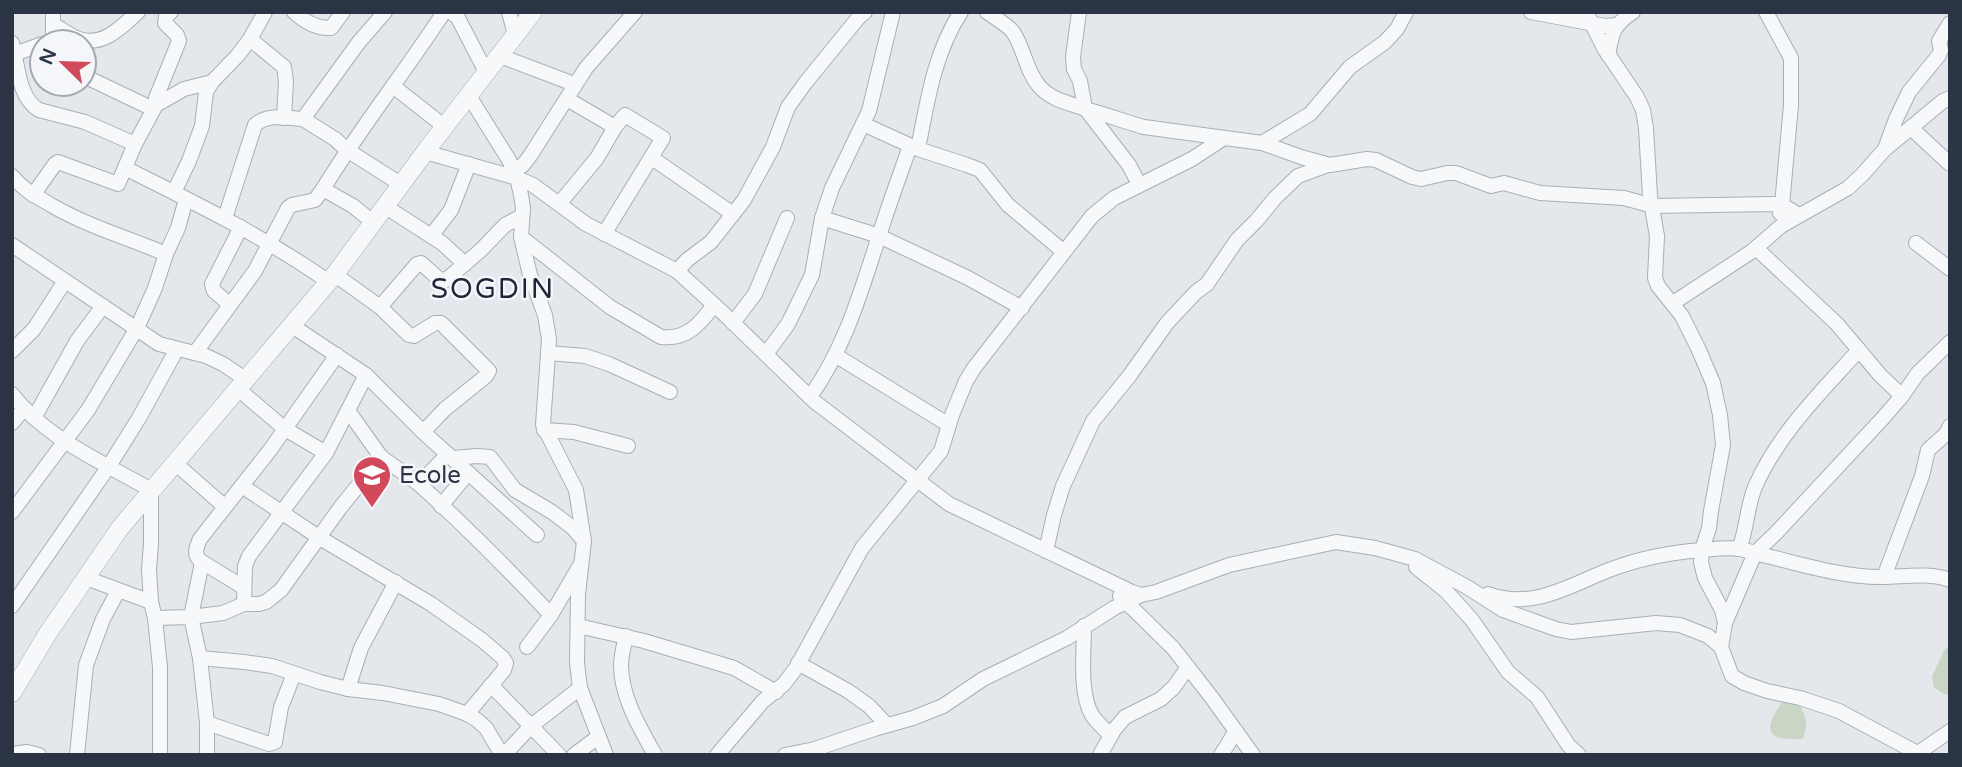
<svg xmlns="http://www.w3.org/2000/svg" width="1962" height="767" font-family="'Varela Round',sans-serif">
<rect width="100%" height="100%" fill="#e4e7ec"/>
<g fill="#c9d6c5">
<polygon points="1950,647 1950,694 1946,695 1934,688 1932,676 1945,649"/>
<path d="M 1787,697 L 1799,700 C 1804,720 1810,716 1803,739 C 1785,739 1761,741 1774,715 C 1778,708 1781,703 1787,697 Z"/>
</g>
<g fill="none" stroke-linecap="round" stroke-linejoin="round">
<defs>
<g id="minor">
<path d="M 294,12 C 304,21 317,29 331,28 L 343,12"/>
<polyline points="385,12 359,42 303,119 335,139 347,150 402,185"/>
<polyline points="451,12 458,18 487,74"/>
<polyline points="509,12 515,35"/>
<path d="M 987,12 C 995,18 1008,25 1013,32 C 1024,48 1026,71 1039,86 C 1053,102 1074,104 1092,111 C 1110,116 1126,122 1144,127 L 1262,143 L 1301,157 L 1330,165 L 1367,159 L 1376,160 L 1412,177 L 1421,179 L 1447,173 L 1456,173 L 1491,186 L 1504,183 L 1540,193 L 1624,198 L 1653,206 L 1773,204 L 1782,205 L 1799,215"/>
<polyline points="1079,12 1073,57 1074,69 1080,81 1085,108 1129,165 1139,184"/>
<polyline points="1531,12 1605,26 1617,25"/>
<polyline points="1586,12 1604,48 1637,97 1643,110 1646,128 1650,196 1657,236 1655,278 1658,286 1682,316 1698,348 1713,383 1720,415 1723,445 1711,511 1709,528 1702,550 1701,562 1705,578 1722,610 1725,623 1721,647"/>
<polyline points="1766,12 1791,58 1791,105 1782,205 1780,213"/>
<path d="M 54,25 C 62,29 70,36 79,39 C 104,47 121,27 138,12"/>
<polyline points="250,39 284,67 286,81 284,118"/>
<polyline points="53,41 53,12"/>
<path d="M 12,43 C 18,64 18,98 39,110 L 85,122 L 135,144"/>
<polyline points="12,55 42,44"/>
<path d="M 1608,55 C 1612,33 1613,25 1633,12"/>
<polyline points="500,56 574,84"/>
<polyline points="84,76 153,109"/>
<polyline points="393,86 445,127"/>
<polyline points="469,96 509,160 517,178 521,195 523,208 521,237 530,275 545,315 549,339 543,425 576,490 584,541 578,594 577,663 580,688 606,755"/>
<polyline points="156,105 156,98 179,41 177,35 165,23 166,16 171,12"/>
<polyline points="863,124 918,149 967,165 980,170 1008,205 1064,252"/>
<polyline points="1911,128 1950,164"/>
<polyline points="1262,143 1310,114 1350,67 1385,42 1397,29 1406,12"/>
<path d="M 918,149 C 927,103 934,53 961,12"/>
<polyline points="1885,149 1896,119 1909,92 1939,55 1941,50 1939,41 1950,23"/>
<polyline points="425,152 517,178 533,185 586,224 677,271 722,312 815,402 949,504 1132,592 1141,595 1156,592 1229,565 1336,542 1375,548 1415,559 1467,587 1503,610 1556,629 1571,632 1656,623 1680,625 1708,636 1721,647 1732,676 1744,683 1767,691 1800,698 1839,711 1921,755"/>
<polyline points="652,158 733,214"/>
<path d="M 125,168 C 195,203 265,237 329,282"/>
<polyline points="514,171 523,165 530,156 586,68 635,12"/>
<path d="M 12,176 C 26,192 33,194 51,205 C 89,227 126,237 166,254"/>
<polyline points="174,192 189,161 202,126 206,92 212,82 238,55 250,39 265,12"/>
<polyline points="33,195 55,164 58,162 118,184 135,144 156,105 184,89 212,82"/>
<polyline points="559,204 597,158 615,127 567,99"/>
<polyline points="386,207 442,243 465,264"/>
<path d="M 225,218 L 255,125 C 268,113 287,118 303,119"/>
<polyline points="822,218 879,236 968,278 1022,308"/>
<path d="M 374,223 L 353,206 L 323,189 C 360,128 405,72 444,12"/>
<polyline points="604,234 663,138 625,115 615,127"/>
<polyline points="431,236 451,210 469,164"/>
<path d="M 521,237 L 610,307 L 661,337 C 687,340 700,324 714,305"/>
<polyline points="1916,243 1950,269"/>
<polyline points="12,245 159,344 206,356 223,364 245,379"/>
<polyline points="1756,248 1837,324 1880,375 1902,396"/>
<polyline points="677,271 687,260 711,242 744,200 773,147 788,107 806,82 859,17 865,12"/>
<polyline points="336,273 341,279 380,307 409,335 414,336 435,323 441,323 489,371 486,376 445,409 423,432"/>
<polyline points="1673,303 1751,252 1781,226 1848,188 1862,175 1885,149 1943,101 1950,98"/>
<polyline points="229,304 214,291 212,284 241,227"/>
<polyline points="380,307 417,264 421,263 439,279 446,280 481,250 505,225 522,216"/>
<polyline points="733,323 755,294 787,218"/>
<polyline points="291,325 366,375 423,432 537,535"/>
<polyline points="12,351 34,329 65,281"/>
<polyline points="195,353 255,271 288,208 292,205 315,200 323,189"/>
<polyline points="548,353 585,356 609,364 670,392"/>
<polyline points="766,354 788,324 812,275 822,218 832,188 869,111 893,12"/>
<path d="M 337,355 L 270,450 L 200,539 C 196,548 193,556 202,562 L 191,617 L 200,658 L 244,662 L 272,666 L 320,682 L 348,689 L 383,693 L 439,704 L 467,714 L 477,720 L 486,728 L 502,755"/>
<polyline points="835,355 949,425"/>
<polyline points="237,388 285,429 326,453"/>
<path d="M 12,394 C 46,439 103,462 151,490 L 151,544 L 149,569 L 151,602 L 155,618 L 160,667 L 160,755"/>
<path d="M 810,397 C 846,346 861,291 880,233 C 889,204 900,175 910,146"/>
<polyline points="349,412 381,457 419,484 448,454"/>
<polyline points="34,418 77,341 103,306"/>
<polyline points="12,423 24,409"/>
<polyline points="544,430 574,432 628,446"/>
<polyline points="453,458 477,456 490,457 515,490 552,512 573,528 584,541"/>
<polyline points="175,463 224,506"/>
<path d="M 419,484 C 465,526 509,570 551,615"/>
<polyline points="242,486 320,538 431,604 482,640 503,658 506,663 504,670 467,714"/>
<polyline points="441,506 468,473"/>
<polyline points="12,512 88,410 137,328 155,288 166,254 178,228 186,199"/>
<path d="M 1739,549 C 1747,529 1747,506 1755,487 C 1778,434 1821,392 1859,350"/>
<polyline points="1046,551 1054,515 1063,486 1093,421 1130,375 1167,323 1196,292 1207,284 1237,240 1257,220 1275,198 1298,176 1328,165"/>
<polyline points="202,562 243,587"/>
<polyline points="1416,567 1446,591 1472,620 1508,672 1537,697 1569,746 1579,755"/>
<polyline points="1884,577 1922,476 1928,450 1946,434 1950,426"/>
<polyline points="86,578 151,602"/>
<path d="M 1488,594 C 1533,610 1568,586 1609,570 C 1638,559 1672,552 1703,550 C 1714,549 1729,547 1740,549 C 1750,551 1761,555 1771,557 C 1807,566 1844,577 1881,577 C 1904,577 1928,572 1950,580"/>
<polyline points="1120,596 1173,648 1212,698 1253,755"/>
<polyline points="244,604 245,566 249,556 326,453 366,375"/>
<polyline points="12,606 109,466 139,418 177,349"/>
<polyline points="155,618 191,617 223,613 244,604 259,604 266,602 281,590 340,508 381,457"/>
<polyline points="1725,623 1755,553 1776,533 1883,418 1902,396 1918,373 1950,342"/>
<polyline points="578,626 644,641 734,668 776,692"/>
<path d="M 1084,626 C 1084,652 1079,693 1092,715 C 1097,723 1105,729 1111,736"/>
<path d="M 626,636 C 624,645 621,656 621,665 C 621,697 640,728 655,755"/>
<polyline points="527,647 551,615 579,567"/>
<polyline points="200,658 207,723 207,755"/>
<polyline points="798,663 848,691 869,706 887,725"/>
<polyline points="491,685 559,755"/>
<polyline points="348,689 361,648 396,582"/>
<polyline points="207,723 269,744 275,742 281,707 294,674"/>
<polyline points="12,754 27,752 39,755"/>
<polyline points="77,755 86,665 103,619 118,591"/>
<polyline points="504,755 531,726 580,688"/>
<polyline points="574,755 598,737"/>
<polyline points="717,755 763,701 784,684 796,668 862,548 941,451 952,415 966,381 974,368 1092,216 1114,198 1192,159 1224,138"/>
<polyline points="785,755 815,749 874,729 913,718 943,706 983,679 1067,638 1114,608 1141,595"/>
<polyline points="1100,755 1114,730 1125,717 1161,699 1174,687 1188,667"/>
<polyline points="1221,755 1236,731"/>
<polyline points="1915,755 1950,731"/>
</g>
<polyline id="tertiary" points="12,693 48,633 120,528 336,273 425,152 533,12"/>
</defs>
<use href="#minor" stroke="#a9aeb7" stroke-width="16"/>
<use href="#tertiary" stroke="#a9aeb7" stroke-width="19"/>
<use href="#minor" stroke="#f7f8fa" stroke-width="14"/>
<use href="#tertiary" stroke="#f7f8fa" stroke-width="18"/>
</g>
<defs>
<symbol id="school-pin" viewBox="-11 -11 22 30"><path d="M0 17L-7.5 6A9.5 9.5 0 1 1 7.5 6Z" fill="#d1495b" stroke="#f4f6f9"/><path d="M0-5L7-2L0 1L-7-2ZM-4 1L0 2.5L4 1V4Q0 6-4 4Z" fill="#fff"/></symbol>
</defs>
<g fill-rule="evenodd">
<use href="#school-pin" x="350" y="453" width="44" height="60"/>
</g>
<g text-anchor="middle" stroke-width="5" stroke-linejoin="round" paint-order="stroke">
<g font-size="24" fill="#2b3445" stroke="#f4f6f9" text-anchor="start">
<text x="399" y="483">Ecole</text>
</g>
<g font-size="28" letter-spacing="2" fill="#1d2536" stroke="#f4f6f9">
<text x="493" y="298">SOGDIN</text>
</g>
</g>
<rect width="1962" height="767" fill="none" stroke="#2b3445" stroke-width="28"/>
<g transform="translate(63 63) rotate(293)"><circle r="33" fill="#f4f6f9" stroke="#a4a8b1" stroke-width="2"/>
<path d="M0-5L12 26L0 18L-12 26Z" fill="#d1495b"/>
<text y="-10" font-size="19" font-weight="bold" text-anchor="middle" fill="#2b3445">N</text>
</g>
</svg>
